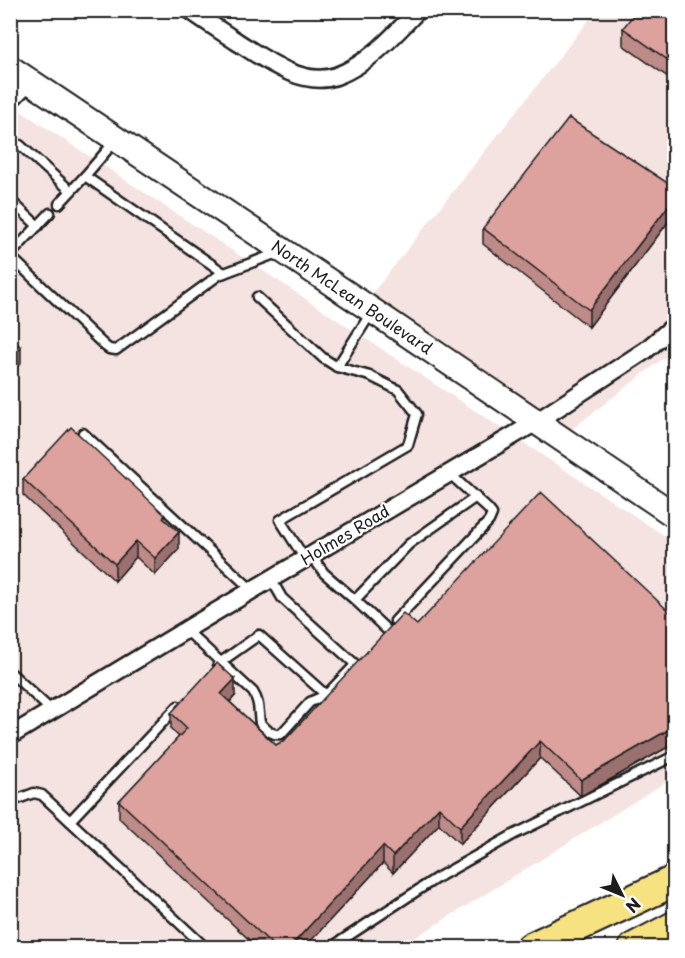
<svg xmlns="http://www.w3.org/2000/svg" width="685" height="958" font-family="'Playpen Sans',sans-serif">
<rect width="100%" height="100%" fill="#fff"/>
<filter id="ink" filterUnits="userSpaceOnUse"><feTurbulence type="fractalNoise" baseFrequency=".0167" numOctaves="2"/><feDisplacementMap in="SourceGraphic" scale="12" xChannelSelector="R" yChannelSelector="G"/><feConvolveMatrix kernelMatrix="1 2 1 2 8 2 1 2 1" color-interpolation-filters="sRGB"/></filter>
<g filter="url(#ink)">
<g fill="#f5e3e2">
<polygon points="596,11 674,11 674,350 572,429 371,295"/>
<polygon points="10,104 674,542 674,777 400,947 11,947"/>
</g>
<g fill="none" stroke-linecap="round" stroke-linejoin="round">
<defs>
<g id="lane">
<polyline points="20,145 71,191"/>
<polyline points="85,176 224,273"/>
<polyline points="10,200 38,226"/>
<polyline points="59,204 85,176 115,141"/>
<polyline points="10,255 50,213"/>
<polyline points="10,256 105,346 109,349 116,350 219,275 280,252"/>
<polyline points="257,297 323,358 337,367 371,313"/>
<polyline points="83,433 252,590"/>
<polyline points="311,555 324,573 355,600 409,544 476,497"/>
<polyline points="305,559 280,520 408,445 417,414 398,390 370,376 337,367"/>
<polyline points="271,579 282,598 355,664"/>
<polyline points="355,600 387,630"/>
<polyline points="395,621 489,521 492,514 488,509 449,473"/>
<path d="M 186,630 L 253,692 C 260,703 258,711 260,723 C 266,729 272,736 281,734 L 310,702 L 326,695 L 354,666"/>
<polyline points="218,664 259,635 326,695"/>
<polyline points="10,672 52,711"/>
<polyline points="10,802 34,793 42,795 206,948"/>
<polyline points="70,821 178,706"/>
<polyline points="330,948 435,879 513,835 674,756"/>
</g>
<g id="street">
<path d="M 190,10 C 205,21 221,31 236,41 C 263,58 302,88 336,76 C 369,64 394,35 418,10"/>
<polyline points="10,100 29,81"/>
<polyline points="10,736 217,611 536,422 646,350 674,326"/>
</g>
<polyline id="secondary" points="10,68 373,311 674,515"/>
<g id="highway">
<polyline points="531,948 674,881"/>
<polyline points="634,948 674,927"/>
</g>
</defs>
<use href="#lane" stroke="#1c1c1c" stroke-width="13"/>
<use href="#street" stroke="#1c1c1c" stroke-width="21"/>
<use href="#secondary" stroke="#1c1c1c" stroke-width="28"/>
<use href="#highway" stroke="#1c1c1c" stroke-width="34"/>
<use href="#lane" stroke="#fff" stroke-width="8"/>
<use href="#street" stroke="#fff" stroke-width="16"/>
<use href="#secondary" stroke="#fff" stroke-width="24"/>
<use href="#highway" stroke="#f7e281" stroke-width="30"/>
</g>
<g fill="#be8b88" stroke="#1c1c1c" stroke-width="1.5">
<polygon points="675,10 675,82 623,45 623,28"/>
<polygon points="675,188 675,213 589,327 483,244 483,228"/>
<polygon points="23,479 165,520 179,549 155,575 136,557 115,581 23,495"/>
<polygon points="675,617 675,743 581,796 540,758 460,844 439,824 393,873 383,863 304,948 258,948 119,818 119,801 179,737 171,729 171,713 235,696 230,702 276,745 285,740 417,625"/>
</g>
<g fill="#9b716f" stroke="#1c1c1c" stroke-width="1.5">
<polygon points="675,197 675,213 589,327 589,310"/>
<polygon points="21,347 21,363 10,375 10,359"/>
<polygon points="179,532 179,549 155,575 155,558"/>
<polygon points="136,541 136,557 115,581 115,564"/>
<polygon points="235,679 235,696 221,710 221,694"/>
<polygon points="675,726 675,743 581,796 581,780"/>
<polygon points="540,741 540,758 460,844 460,827"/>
<polygon points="439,807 439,824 393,873 393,856"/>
<polygon points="383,846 383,863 304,948 289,948"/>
</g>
<g fill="#dda29e" stroke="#1c1c1c" stroke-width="1.5">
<polygon points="637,10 675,10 675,65 623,28"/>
<polygon points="569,118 675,188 675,197 589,310 483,228"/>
<polygon points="10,337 21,347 10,359"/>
<polygon points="71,427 165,515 163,518 179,532 155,558 136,541 115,564 23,479"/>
<polygon points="541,492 675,617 675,726 581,780 540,741 460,827 439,807 393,856 383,846 289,948 276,948 119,801 187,728 171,713 217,663 235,679 221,694 276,745 285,740 403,613 417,625"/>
</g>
</g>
<g text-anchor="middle" stroke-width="4.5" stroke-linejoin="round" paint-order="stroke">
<g font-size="16" fill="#1c1c1c" stroke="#fff">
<text transform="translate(352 297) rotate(34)" y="6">North McLean Boulevard</text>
<text transform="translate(345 535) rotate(-31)" y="6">Holmes Road</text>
</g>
</g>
<rect width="685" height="958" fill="none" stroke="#fff" stroke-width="36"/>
<rect x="18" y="18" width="649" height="922" fill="none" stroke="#1c1c1c" stroke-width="2" filter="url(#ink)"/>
<g transform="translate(622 895) rotate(133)" stroke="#ffffff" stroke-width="4.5" paint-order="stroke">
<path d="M0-4.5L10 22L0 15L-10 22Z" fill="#1c1c1c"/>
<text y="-9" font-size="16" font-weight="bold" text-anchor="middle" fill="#1c1c1c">N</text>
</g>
</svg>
